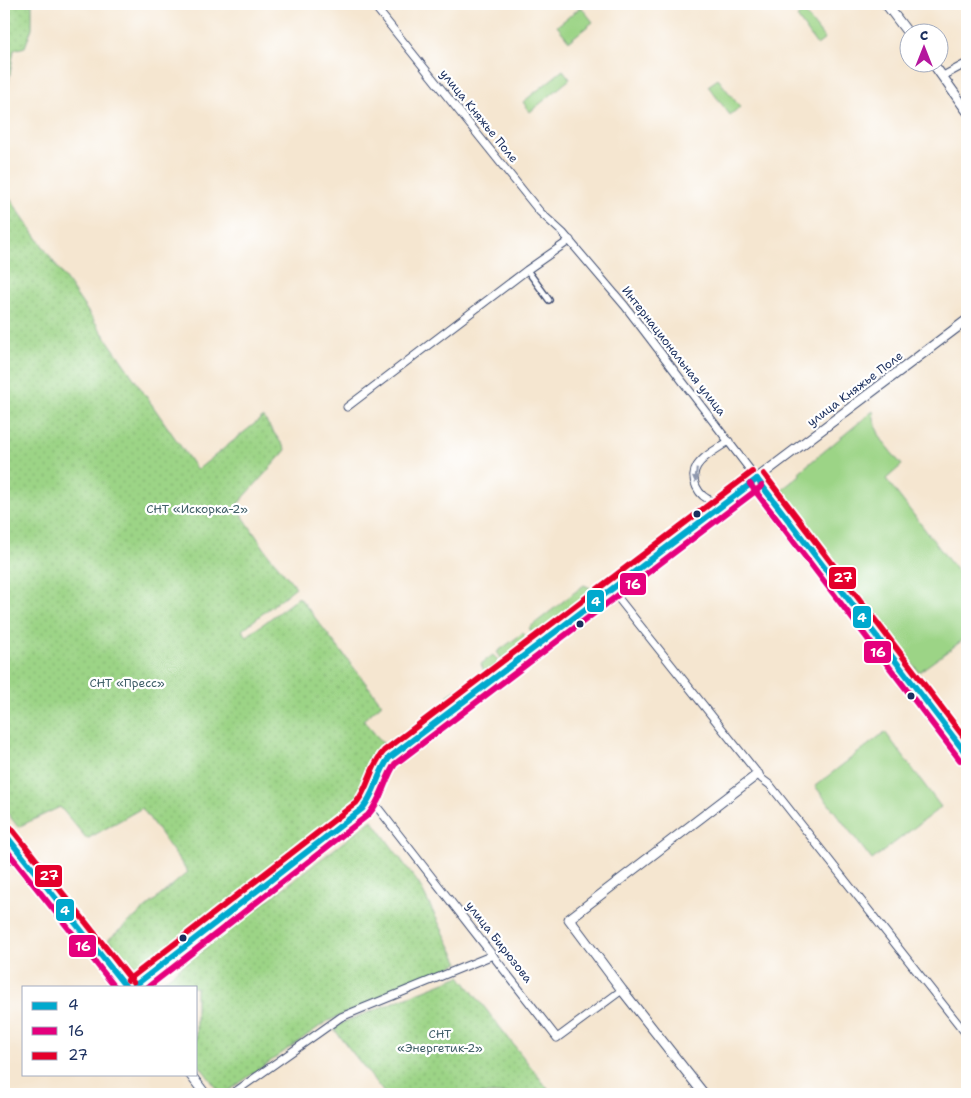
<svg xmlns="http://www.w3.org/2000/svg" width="971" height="1098" font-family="'Shantell Sans',sans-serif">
<defs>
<pattern id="garden-dots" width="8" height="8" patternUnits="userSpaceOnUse" patternTransform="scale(1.25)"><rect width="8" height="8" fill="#9cd486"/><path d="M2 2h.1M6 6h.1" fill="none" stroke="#86b676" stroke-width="1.8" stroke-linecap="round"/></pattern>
</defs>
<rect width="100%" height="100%" fill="#fff"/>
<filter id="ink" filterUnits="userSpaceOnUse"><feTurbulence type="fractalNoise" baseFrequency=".02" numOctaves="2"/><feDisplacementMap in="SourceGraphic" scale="10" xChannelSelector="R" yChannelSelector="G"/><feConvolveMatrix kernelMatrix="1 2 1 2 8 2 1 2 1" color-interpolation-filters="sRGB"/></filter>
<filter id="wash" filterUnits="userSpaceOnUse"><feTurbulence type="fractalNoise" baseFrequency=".0096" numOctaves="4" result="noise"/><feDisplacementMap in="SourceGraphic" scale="20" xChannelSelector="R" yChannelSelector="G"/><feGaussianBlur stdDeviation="1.12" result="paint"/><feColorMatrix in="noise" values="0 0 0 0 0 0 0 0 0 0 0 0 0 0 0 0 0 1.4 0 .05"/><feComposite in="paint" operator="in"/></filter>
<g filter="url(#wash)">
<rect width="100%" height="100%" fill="#f5e6d0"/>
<g fill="#9cd486" stroke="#5c8272">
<polygon points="581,7 593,22 569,41 557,26"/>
<polygon points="804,12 825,39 817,45 797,17"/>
<polygon points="563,70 570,79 530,112 523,102"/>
<polygon points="718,79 740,107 730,115 708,86"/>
<path d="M 873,411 C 875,436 887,447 902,465 L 886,479 L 967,584 L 967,637 L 919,672 L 779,492 L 800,475 L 799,472 Z"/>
<polygon points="584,585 597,591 536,637 529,628"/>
<polygon points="523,633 530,641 503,661 497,652"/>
<polygon points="493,655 501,663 488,673 484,671 481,664"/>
<polygon points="476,676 479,677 477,683 454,700 448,698 447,696"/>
<polygon points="885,732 941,807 872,860 815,786"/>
</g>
<g fill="url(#garden-dots)" stroke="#5c8272">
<polygon points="4,4 32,4 32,28 25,47 14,50 4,110"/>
<polygon points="4,190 197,470 263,417 286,450 236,506 268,554 296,587 242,630 247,636 299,597 382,704 363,720 387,748 372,769 365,795 358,804 139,969 108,940 188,872 142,808 87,839 60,807 18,827 4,809"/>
<polygon points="372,820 419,884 459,963 326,1022 224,1094 221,1094 196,1061 196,987 155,987"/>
<polygon points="460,976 552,1094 385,1094 334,1029 344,1022"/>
</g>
</g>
<g filter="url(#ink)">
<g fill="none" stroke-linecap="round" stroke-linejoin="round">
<defs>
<g id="pedestrian">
<polyline points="527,270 549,300"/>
<polyline points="4,864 9,860"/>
</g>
<g id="minor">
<polyline points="373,4 540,212 563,233 625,306 757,479"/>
<polyline points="943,76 967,63"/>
<polyline points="347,407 527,270 570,240"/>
<path d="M 729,441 C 719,448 704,455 697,466 C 689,479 698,497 713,501 C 718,502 724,500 729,499"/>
<polyline points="611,589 762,779 770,785 967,1035"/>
<polyline points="371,799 557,1038 622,990"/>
<polyline points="232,1094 341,1017 493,955"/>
</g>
<g id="tertiary">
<polyline points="886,4 908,33"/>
<polyline points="932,62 967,111"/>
<polyline points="4,833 126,987"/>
<path d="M 133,987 L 362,809 C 377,795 376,773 389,758 L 487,682 L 967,320"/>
<polyline points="190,1074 205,1094"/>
<polyline points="704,1094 622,990 569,919 758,774"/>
</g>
<polyline id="secondary" points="757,479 967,755"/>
</defs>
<use href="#pedestrian" stroke="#3c4a6f" stroke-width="8"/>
<use href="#minor" stroke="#3c4a6f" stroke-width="9"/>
<use href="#tertiary" stroke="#3c4a6f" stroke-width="11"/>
<use href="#secondary" stroke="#3c4a6f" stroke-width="12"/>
<use href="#pedestrian" stroke="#fff" stroke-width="5"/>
<use href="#minor" stroke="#fff" stroke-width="7"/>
<use href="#tertiary" stroke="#fff" stroke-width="9"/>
<use href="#secondary" stroke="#fce5cf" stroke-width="10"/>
<defs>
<g id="bus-1">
<polyline points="757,479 967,755"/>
<polyline points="4,833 126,987"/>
<path d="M 133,987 L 362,809 C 375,794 377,774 389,758 L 757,479"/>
</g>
<g id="bus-2">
<polyline points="750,484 960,760"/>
<polyline points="4,847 115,987"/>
<path d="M 148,987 L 368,815 C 382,800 384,780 395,764 L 762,486"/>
</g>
<g id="bus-3">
<polyline points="764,474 967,741"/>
<polyline points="11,828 133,982"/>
<path d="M 128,980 L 356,803 C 369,788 370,766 384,751 L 752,472"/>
</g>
</defs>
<use href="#bus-1" stroke="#fff" stroke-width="10"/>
<use href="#bus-2" stroke="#fff" stroke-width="10"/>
<use href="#bus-3" stroke="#fff" stroke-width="10"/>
<use href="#bus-1" stroke="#00a9ce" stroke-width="6"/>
<use href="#bus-2" stroke="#e5007d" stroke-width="6"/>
<use href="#bus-3" stroke="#e4002b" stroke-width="6"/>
</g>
<defs><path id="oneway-solid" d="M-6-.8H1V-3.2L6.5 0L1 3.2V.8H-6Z" transform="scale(1.25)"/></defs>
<use fill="#8d97ae" href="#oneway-solid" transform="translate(696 475) rotate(97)"/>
</g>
<g fill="#1b2f5e" stroke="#fff" stroke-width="2">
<circle cx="697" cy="514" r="4.5"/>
<circle cx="580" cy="624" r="4.5"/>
<circle cx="911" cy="696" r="4.5"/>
<circle cx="183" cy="938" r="4.5"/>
</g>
<g text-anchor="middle" stroke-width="4.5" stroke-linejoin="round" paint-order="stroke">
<g font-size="12" fill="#1b2f5e" stroke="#fff">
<text transform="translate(479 116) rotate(51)" y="4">улица Княжье Поле</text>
<text transform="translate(674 351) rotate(52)" y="4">Интернациональная улица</text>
<text transform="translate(855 389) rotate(-37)" y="4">улица Княжье Поле</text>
<text transform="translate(499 942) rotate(52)" y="4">улица Бирюзова</text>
</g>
<g font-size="12" fill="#42616a" stroke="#fff">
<text x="197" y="513">СНТ «Искорка-2»</text>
<text x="127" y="687">СНТ «Пресс»</text>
<text x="440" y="1038">СНТ<tspan x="440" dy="14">«Энергетик-2»</tspan></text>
</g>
</g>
<g stroke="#fff" stroke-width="2">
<rect x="828" y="566" width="29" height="24" rx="5" fill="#e4002b"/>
<rect x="619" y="572" width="28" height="24" rx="5" fill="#e5007d"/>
<rect x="586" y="589" width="19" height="24" rx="5" fill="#00a9ce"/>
<rect x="852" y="605" width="20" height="24" rx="5" fill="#00a9ce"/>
<rect x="863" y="640" width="29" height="24" rx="5" fill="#e5007d"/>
<rect x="34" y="864" width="29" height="24" rx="5" fill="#e4002b"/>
<rect x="55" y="898" width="20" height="24" rx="5" fill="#00a9ce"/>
<rect x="68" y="934" width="29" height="24" rx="5" fill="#e5007d"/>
</g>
<g font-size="14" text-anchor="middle" font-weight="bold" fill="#fff">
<text x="843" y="582">27</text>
<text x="633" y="589">16</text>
<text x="596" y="606">4</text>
<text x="862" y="622">4</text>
<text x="878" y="657">16</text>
<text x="49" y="880">27</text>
<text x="65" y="915">4</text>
<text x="83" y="951">16</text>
</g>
<rect width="971" height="1098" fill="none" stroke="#fff" stroke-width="20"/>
<rect x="22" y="986" width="175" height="90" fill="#ffffff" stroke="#a4acbf"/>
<rect x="32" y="1002" width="25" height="8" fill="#00a9ce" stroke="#a4acbf"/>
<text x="68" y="1010" font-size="15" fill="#1b2f5e">4</text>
<rect x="32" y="1027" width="25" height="8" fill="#e5007d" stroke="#a4acbf"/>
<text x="68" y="1036" font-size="15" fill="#1b2f5e">16</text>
<rect x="32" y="1052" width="25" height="8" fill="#e4002b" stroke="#a4acbf"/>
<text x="68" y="1060" font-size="15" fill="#1b2f5e">27</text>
<g transform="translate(924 48)"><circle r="24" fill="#ffffff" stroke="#a4acbf"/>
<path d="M0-4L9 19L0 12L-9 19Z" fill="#b5179e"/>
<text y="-8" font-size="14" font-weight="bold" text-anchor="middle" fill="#1b2f5e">С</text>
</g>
</svg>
